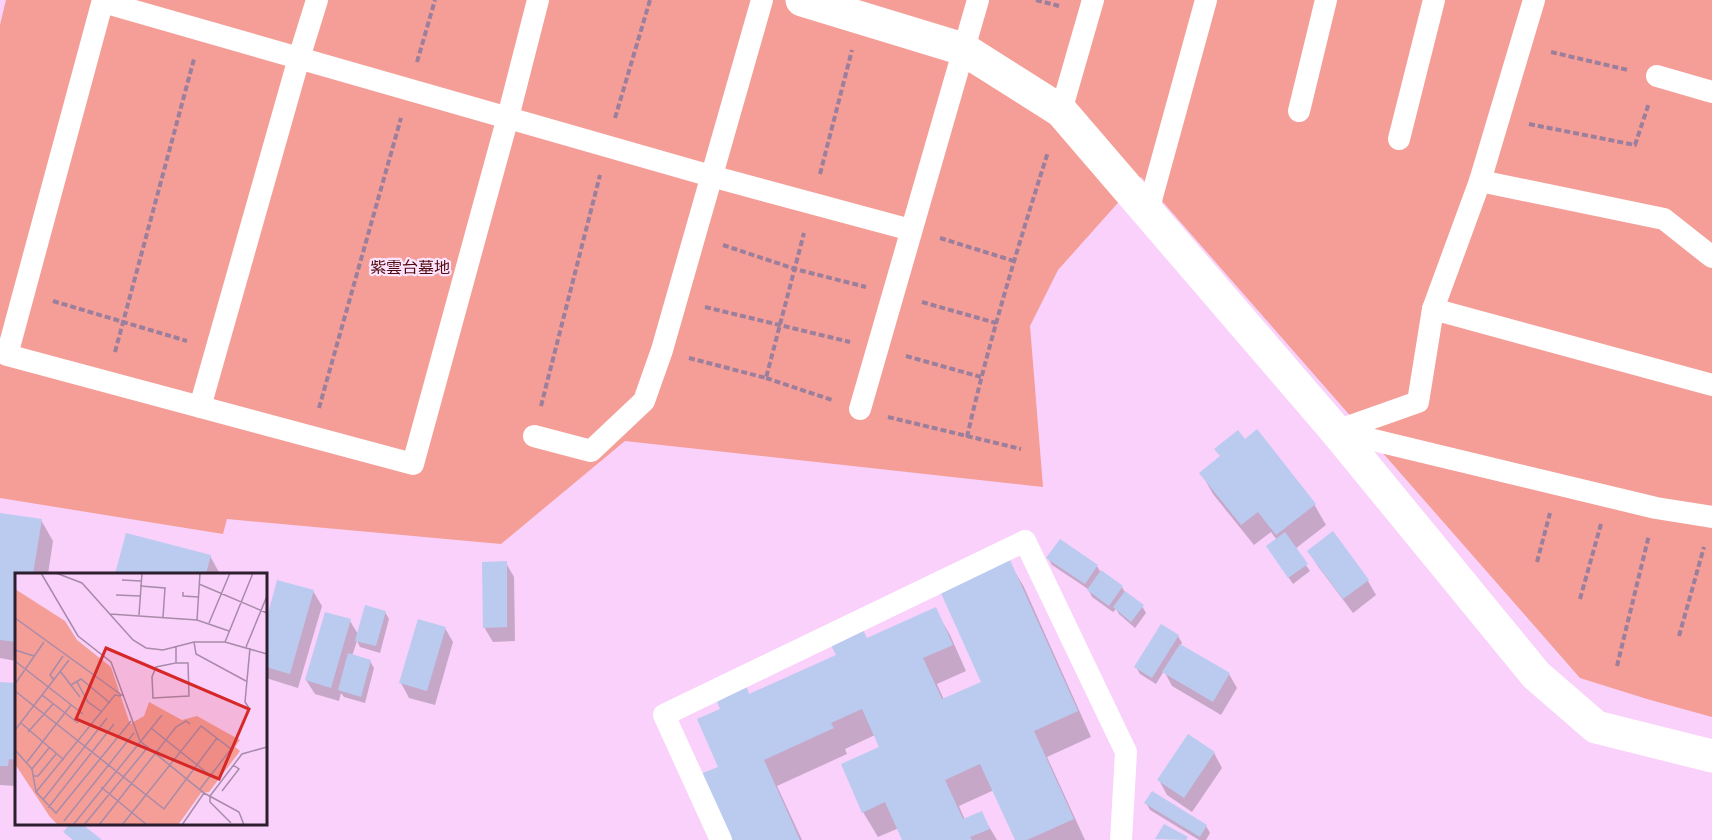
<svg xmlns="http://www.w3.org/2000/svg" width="1712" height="840" font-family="'Public Sans','Noto Sans JP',sans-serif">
<rect width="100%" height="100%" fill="#f9d1fb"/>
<polygon fill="#f49e97" points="6,0 1712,0 1712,717 1647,699 1580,678 1141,177 1058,270 1030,326 1043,487 625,441 501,544 227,519 223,534 0,498 0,25"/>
<g fill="#0003">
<polygon points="1201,473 1314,504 1326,525 1295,549 1310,571 1293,584 1272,553 1277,540 1271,532 1254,545 1213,494"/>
<polygon points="0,514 41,520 53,541 48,574 16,574 16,661 0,658"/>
<polygon points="127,535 210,556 220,574 116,574"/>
<polygon points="1309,551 1368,581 1376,595 1353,613 1317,565"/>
<polygon points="1048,558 1097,566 1101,573 1122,587 1126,594 1142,606 1146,613 1135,628 1119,614 1116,609 1113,612 1092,597 1088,589 1052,565"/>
<polygon points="1009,562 1024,587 1091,737 1047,757 1085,840 1016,840 994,790 959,806 965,820 981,813 997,840 904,840 899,828 878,837 863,812 881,748 875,735 845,749 847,754 777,786 802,840 732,840 720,767 750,695 838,656 867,640 935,609 950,635 966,671 937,684 944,700 983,683"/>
<polygon points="506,563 514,577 515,641 493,642 484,627"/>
<polygon points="278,582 313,591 322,606 298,688 266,678 266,626"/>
<polygon points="385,612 389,619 380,653 360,647 357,641 352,656 370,661 374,668 365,703 344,697 341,693 339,701 315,694 306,680 350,621 358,634"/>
<polygon points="445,628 453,642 435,705 409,698 401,683"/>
<polygon points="1178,636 1182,643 1180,646 1229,674 1237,688 1221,715 1172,686 1164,671 1156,684 1140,674 1136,667"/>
<polygon points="0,683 16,685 16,786 0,785"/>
<polygon points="1214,753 1222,768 1192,812 1167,795 1159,780"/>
<polygon points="1146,803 1206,826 1210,833 1206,840 1199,840 1150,810"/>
</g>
<g fill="#bacbef">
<polygon points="1257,429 1316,504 1276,535 1258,512 1241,525 1199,473 1220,456 1214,449 1238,430 1245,439"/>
<polygon points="0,513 42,519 33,574 16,574 16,642 0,640"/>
<polygon points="1333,531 1369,580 1343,599 1307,551"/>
<polygon points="1285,532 1308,564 1288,578 1266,546"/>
<polygon points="126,533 211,555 206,574 115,574"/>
<polygon points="1060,539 1098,565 1085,584 1046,558"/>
<polygon points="1010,560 1078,711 1034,731 1074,819 1027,840 1015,840 980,764 945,780 963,819 982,811 990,829 970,837 972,840 902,840 885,802 862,813 841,764 879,747 862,709 831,723 834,728 764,760 800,840 730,840 700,774 718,767 697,719 720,709 716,699 746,685 749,694 836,655 831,645 863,630 867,638 936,607 953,645 923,658 942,699 981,682 940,591"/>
<polygon points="507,561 507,627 483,628 482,562"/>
<polygon points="1101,570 1123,586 1109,606 1087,590"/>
<polygon points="277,580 314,590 290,674 266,667 266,621"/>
<polygon points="1125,591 1144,605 1131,622 1113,607"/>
<polygon points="365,605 386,611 376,646 355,641"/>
<polygon points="325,612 351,619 331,688 305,680"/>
<polygon points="418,619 446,627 427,691 399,683"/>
<polygon points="1161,624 1179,635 1152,678 1134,667"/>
<polygon points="1180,644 1230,673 1213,702 1162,672"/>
<polygon points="348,653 371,660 361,697 338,690"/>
<polygon points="0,682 16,683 16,760 9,759 8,766 0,766"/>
<polygon points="1188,734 1215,752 1184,798 1157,780"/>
<polygon points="1152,791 1207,825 1200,837 1144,803"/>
<polygon points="70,824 82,824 102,840 73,840 63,832"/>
<polygon points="1164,824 1188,837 1186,840 1155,839"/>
</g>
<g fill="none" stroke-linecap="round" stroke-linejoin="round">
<g stroke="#9b7f9c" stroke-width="4" stroke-dasharray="6 3" stroke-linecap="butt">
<polyline points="1036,0 1059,6"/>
<polyline points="1551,52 1628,70"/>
<polyline points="417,62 435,0"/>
<polyline points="615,118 650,0"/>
<polyline points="1529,124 1635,145 1649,103"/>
<polyline points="820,174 852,50"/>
<polyline points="940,238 1014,261"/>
<polyline points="723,245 795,269 866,287"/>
<polyline points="53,301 187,341"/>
<polyline points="922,302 996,323"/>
<polyline points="705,307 850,342"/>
<polyline points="115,352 194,59"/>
<polyline points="906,356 981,377"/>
<polyline points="689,358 766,378 804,233"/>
<polyline points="766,378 832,400"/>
<polyline points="541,406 600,175"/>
<polyline points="319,408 401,118"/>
<polyline points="888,417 1021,449"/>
<path d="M 967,437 C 989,341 1018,246 1048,152"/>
<polyline points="1537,562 1550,513"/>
<polyline points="1580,599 1601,524"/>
<polyline points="1679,636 1704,547"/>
<polyline points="1617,666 1649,535"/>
</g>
<g stroke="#fff" stroke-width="22">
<polyline points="103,0 7,355 413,464 508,117 538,0"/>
<polyline points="103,2 711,176 911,230"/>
<polyline points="1657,76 1712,92"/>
<polyline points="1061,111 1093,0"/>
<polyline points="1299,111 1326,0"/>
<polyline points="1399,139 1434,0"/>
<polyline points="1480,181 1664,219 1712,257"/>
<polyline points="1148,211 1206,0"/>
<polyline points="1433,309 1712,385"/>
<polyline points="200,407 299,58 317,0"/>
<polyline points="860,409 978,0"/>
<polyline points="1336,431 1418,402 1433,309 1480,181 1534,0"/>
<polyline points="1336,431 1656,508 1712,517"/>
<polyline points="534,436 591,451 644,401 662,350 762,0"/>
<polyline points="721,840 664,715 1025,541 1126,752 1121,840"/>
</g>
<polyline stroke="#fff" stroke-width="33" points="802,0 963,49 1061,111 1336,431 1536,675 1596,727 1712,756"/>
</g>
<g text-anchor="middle" stroke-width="4.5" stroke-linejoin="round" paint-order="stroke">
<g font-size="16" fill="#4f0b0d" stroke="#fde4fe">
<text x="410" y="273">紫雲台墓地</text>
</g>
</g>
<g transform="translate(15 573)">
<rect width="252" height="252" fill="#f9d1fb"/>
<path d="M 0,16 L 50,48 L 62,67 L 96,94 L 115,151 L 129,143 L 134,129 L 167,147 L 182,143 L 225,167 L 220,174 L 225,178 L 194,219 L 186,220 L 163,252 L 43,252 L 35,244 L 0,191 Z" fill="#f49e97"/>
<path fill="none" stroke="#a88aa9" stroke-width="1.5" d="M 26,0 L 63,63 L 96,89 L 125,168 L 189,220 L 224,239 L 229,252M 41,0 L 67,10 L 118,67 L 131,75 L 148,77 L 179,69 L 210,69 L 252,81M 107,7 L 126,8M 184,11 L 252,40M 125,13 L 150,15 L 148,44M 168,19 L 168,23 L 184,24M 101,22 L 125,23M 95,41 L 182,47 L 214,58M 124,42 L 127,0M 0,45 L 108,123M 182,47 L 185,0M 194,50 L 215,0M 179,69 L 181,81 L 231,108M 210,69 L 238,0M 161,74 L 161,90 L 141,94 L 137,104 L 138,125 L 174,123 L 173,90 L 161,90M 231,74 L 252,23M 0,77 L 19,83M 0,88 L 68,141M 45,98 L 65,124M 39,107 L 35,102 L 48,83M 62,109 L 73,129 L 87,139M 0,111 L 29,69M 56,112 L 66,106 L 95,130M 0,118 L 149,236 L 202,165M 27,122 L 63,150M 234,135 L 230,129 L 235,75M 6,150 L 49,187M 136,155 L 196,203M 0,157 L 54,87M 13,159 L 38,131M 0,177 L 17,196 L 21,219 L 41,240 L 116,148M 12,189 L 56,132M 17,196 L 34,175M 18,203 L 23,203 L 41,181M 86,214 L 132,252M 207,218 L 224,196 L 218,192M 21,219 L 100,122 L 106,123M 195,223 L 227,181 L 252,174M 195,223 L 195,229 L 216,250M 28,227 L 92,145M 33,235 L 99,151M 49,248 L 119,160M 58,252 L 147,142M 69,252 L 133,174M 84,252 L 161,154 L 171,148 L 175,151M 107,252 L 186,153 L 216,176 L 185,216M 167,252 L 189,220"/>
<path fill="#d62828" fill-opacity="0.15" stroke="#d62828" stroke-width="3" d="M 91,75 L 234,136 L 204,206 L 61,146 Z"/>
<rect width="252" height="252" fill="none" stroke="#2e1f2e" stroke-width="3"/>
</g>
</svg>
